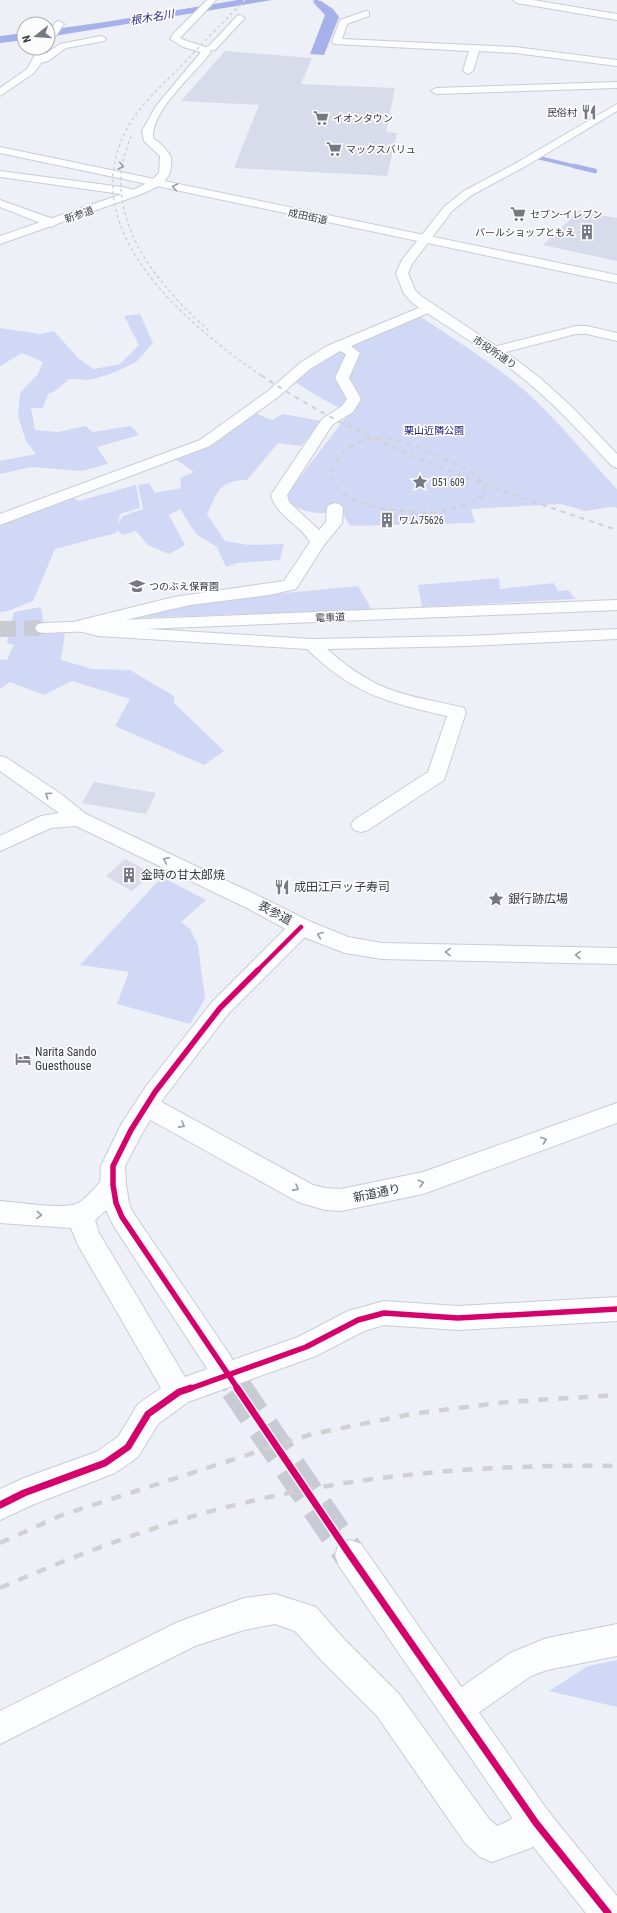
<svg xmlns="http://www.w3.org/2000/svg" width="617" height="1913" font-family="'Roboto Condensed','Noto Sans JP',sans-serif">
<rect width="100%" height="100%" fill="#eef0f8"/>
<g fill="#d1d8f6">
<polygon points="140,314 153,343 136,362 113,373 90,380 69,379 55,391 48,394 43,408 31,408 35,430 58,432 85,426 93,432 131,426 139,435 97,447 108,464 82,471 31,467 0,474 0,461 36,454 26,441 18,416 20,393 38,374 43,362 22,353 0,366 0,328 40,334 54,331 79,359 94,369 120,364 139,345 124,316"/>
<path d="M 416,317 L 421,317 C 455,340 491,362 523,389 C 557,419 586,456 617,489 L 617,508 L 611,507 L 585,511 L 561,504 L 471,509 L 475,523 L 350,526 L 342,512 C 317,514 304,515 284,498 L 349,413 L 317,396 L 292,380 L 334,350 Z"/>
<path d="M 252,412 L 272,420 L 283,414 L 322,421 L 301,446 L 278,443 L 247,480 C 220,480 217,492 207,514 L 225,541 L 249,545 L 284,544 L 280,560 L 237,563 L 226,567 L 217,547 L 196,534 L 180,509 L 169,515 L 185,545 L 169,554 L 148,545 L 136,531 L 123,535 L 117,530 L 116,533 L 55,549 L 33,601 L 8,611 L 0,612 L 0,523 L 72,497 L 78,501 L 136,485 L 140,508 L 120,514 L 118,524 L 123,516 L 143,509 L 138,485 L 149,483 L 155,493 L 181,488 L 180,478 L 194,472 L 175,459 L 208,444 Z"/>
<polygon points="499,578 500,589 554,583 558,591 568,590 576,599 422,607 418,585"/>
<polygon points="358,586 372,610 129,618 211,600"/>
<polygon points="41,607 45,633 65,633 61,660 92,669 130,670 174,696 174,703 224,751 204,765 115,726 130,699 72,681 44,695 10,682 0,689 0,659 7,660 14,645 7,643 14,612"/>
<polygon points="162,877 206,900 181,922 190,929 198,945 205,999 190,1024 117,1004 129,972 80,965"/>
<polygon points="617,1660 617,1707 549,1691 588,1666"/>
</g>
<g fill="#a6b1ea">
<polygon points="238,0 272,0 48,37 48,30 105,22"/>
<polygon points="321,1 333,9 339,17 324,55 310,54 325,15 313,2"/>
<polygon points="24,33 24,40 0,43 0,36"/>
</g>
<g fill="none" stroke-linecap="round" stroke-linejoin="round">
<g stroke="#a6b1ea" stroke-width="3.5">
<polyline points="315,0 325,8"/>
<polyline points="540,158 578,167"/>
</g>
<polyline stroke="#a6b1ea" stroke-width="4.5" points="574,166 595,171"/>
</g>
<g fill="#d7dbea">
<polygon points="225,51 312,58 301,84 395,88 386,132 397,133 387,176 234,168 259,105 181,101"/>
<polygon points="579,211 617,218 617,261 543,245"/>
<polygon points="94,782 156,793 146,814 82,803"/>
<polygon points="125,859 152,873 132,891 106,876"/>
</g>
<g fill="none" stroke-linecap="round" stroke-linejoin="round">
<polyline stroke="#c9cbd4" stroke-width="16" stroke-dasharray="16 8" stroke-linecap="butt" points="0,629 44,628"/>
<polyline stroke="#c9cbd4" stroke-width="25" stroke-dasharray="25 12" stroke-linecap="butt" points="220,1364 237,1389"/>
<polyline stroke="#c9cbd4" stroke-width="32" stroke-dasharray="32 16" stroke-linecap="butt" points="236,1388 350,1555"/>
<defs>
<g id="street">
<polygon points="513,0 533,0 617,14 617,20 517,3"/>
<polygon points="366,11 369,12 369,16 347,24 342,39 515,47 617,60 617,66 515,53 479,51 473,71 468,74 463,71 469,51 334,44 332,42 340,20"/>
<polygon points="240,15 245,18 243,20 215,50 201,52 199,50 201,48 209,46 237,16"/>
<polygon points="59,21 64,24 51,43 48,44 48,34 56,22"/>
<polygon points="101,36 104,37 106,39 104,41 66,48 48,61 41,63 34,73 0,96 0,88 27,69 39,48 48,47 45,54 60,44"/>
<polygon points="617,82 617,88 436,94 431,91 436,88"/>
<polygon points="0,171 122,187 139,191 141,193 135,196 0,177"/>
<polygon points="0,200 56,220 58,223 52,227 48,226 0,207"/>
<path d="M 428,304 L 433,305 L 435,308 L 433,311 L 351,346 L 360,353 L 349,378 L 361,399 L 353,412 L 332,425 L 287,495 L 289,502 L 319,530 L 326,522 L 327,508 L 329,505 L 335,503 L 341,505 L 343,508 L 342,523 L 324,545 L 296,589 L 269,595 L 190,605 L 99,626 L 312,639 L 468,636 L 617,629 L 617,639 L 468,646 L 327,649 C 345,665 364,679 386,688 C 411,698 438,701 464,708 L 466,712 L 444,780 L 368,830 L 361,832 L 354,830 L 351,825 L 354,820 L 428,772 L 447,716 C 386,702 353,694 307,649 L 98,636 L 75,630 L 72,626 L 77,621 L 174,597 L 284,581 L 310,542 C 300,524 276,516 271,495 L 322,419 L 342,406 L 347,399 L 335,378 L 346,354 L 340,351 L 310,369 L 278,397 L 210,446 L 0,525 L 0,514 L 200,440 L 268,391 L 300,363 L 327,346 Z"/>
<polygon points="576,326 587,326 617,333 617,341 587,334 576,334 494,355 489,354 487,351 489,348"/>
<polygon points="0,756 7,758 61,794 86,814 263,898 309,921 348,937 382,943 617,948 617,964 382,959 345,953 293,933 247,908 76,826 51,828 0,851 0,836 41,816 59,813 0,771"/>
<polygon points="147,1096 156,1099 313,1185 325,1188 341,1189 423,1172 617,1103 617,1123 423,1194 341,1211 325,1210 298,1202 138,1113 135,1106 138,1099"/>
<path d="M 113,1174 L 122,1177 L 126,1185 L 112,1205 L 95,1220 L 99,1233 L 185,1377 L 298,1337 L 348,1311 L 384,1301 L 458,1306 L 617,1297 L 617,1321 L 458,1330 L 384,1325 L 364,1331 L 316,1356 L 188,1402 L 158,1424 L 138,1457 L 115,1473 L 32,1505 L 0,1520 L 0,1489 L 24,1478 L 96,1452 L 118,1437 L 138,1404 L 161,1388 L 78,1245 L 71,1228 L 0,1223 L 0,1201 C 16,1202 69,1211 80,1202 C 93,1193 98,1180 113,1174 Z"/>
<path d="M 275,1594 L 316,1607 L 344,1639 L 399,1694 L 489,1819 L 497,1826 C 511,1821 522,1812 536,1806 L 548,1811 L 553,1823 L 548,1835 L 531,1848 L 492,1862 L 480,1857 L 465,1843 L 377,1716 L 322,1661 L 295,1631 L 275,1624 L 244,1630 L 195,1646 L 0,1744 L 0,1711 L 178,1622 L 244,1598 Z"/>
<polygon points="617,1624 617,1656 547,1670 531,1676 468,1720 457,1725 446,1720 441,1709 446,1698 510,1653 547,1638"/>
</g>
<g id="secondary">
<path d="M 207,0 L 216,0 L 180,38 C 189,43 205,44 211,52 C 195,74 151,110 153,138 C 158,142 164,146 167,151 C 171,155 172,160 171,165 C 171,183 153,189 139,195 L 0,244 L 0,236 L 131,191 L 151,181 L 159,173 L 160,156 L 144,141 L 142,131 L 156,106 L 201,52 L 183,47 L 170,39 L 174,33 Z"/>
<path d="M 617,104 L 617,111 L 526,166 L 472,195 L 452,211 L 412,264 L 408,273 L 415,290 L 421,296 L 511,356 L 540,378 L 572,407 L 617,454 L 617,468 L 612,466 C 581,433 551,400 515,372 C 482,347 445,326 411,302 L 403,292 L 396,273 L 402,260 L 444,207 L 464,191 L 518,162 Z"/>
<polygon points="617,600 617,610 44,633 38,632 35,628 38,624 44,623"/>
<polygon points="301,919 309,921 312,927 309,933 228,1014 163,1099 140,1137 125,1166 126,1185 129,1203 132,1211 230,1355 234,1364 230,1373 220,1377 210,1373 113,1225 103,1203 100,1185 101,1166 122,1123 147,1085 212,1002 293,921"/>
<polygon points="350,1540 361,1544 548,1811 617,1896 617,1913 586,1913 524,1835 339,1566 335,1555 339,1544"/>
</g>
<polygon id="highway" points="0,147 617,275 617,283 0,153"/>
</defs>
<use href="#street" stroke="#caccd5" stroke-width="2"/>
<use href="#secondary" stroke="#caccd5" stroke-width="2"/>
<use href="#highway" stroke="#caccd5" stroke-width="2"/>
<use href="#street" fill="#fcfdfe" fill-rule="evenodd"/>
<use href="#secondary" fill="#fcfdfe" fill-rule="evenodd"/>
<use href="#highway" fill="#fcfdfe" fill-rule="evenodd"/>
<g stroke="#d1d1d4" stroke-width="1.5" stroke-dasharray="3 3" stroke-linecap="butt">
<path d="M 245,0 C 224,21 204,42 184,63 C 166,82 145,99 131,122 C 67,226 186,324 262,376"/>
<path d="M 131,136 C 128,145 124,156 122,165 C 113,234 162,288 209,331"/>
</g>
<g stroke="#d1d1d4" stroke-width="2" stroke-dasharray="5 5" stroke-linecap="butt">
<path d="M 261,375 C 368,448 495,489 617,530"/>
<path d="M 382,517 C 415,515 455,514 484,495 C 487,476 468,469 453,463 C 430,454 404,438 378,438 C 354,437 313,469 342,492 C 367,511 403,512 433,512"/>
</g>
<g stroke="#d1d1d4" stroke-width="4.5" stroke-dasharray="10 10" stroke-linecap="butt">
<polyline points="0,1543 62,1515 312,1434 412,1414 507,1402 617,1395"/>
<path d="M 0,1588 C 71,1557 144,1529 219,1509 C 349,1475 483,1464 617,1466"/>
</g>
<defs>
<polyline id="cycleway-far2" points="257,971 301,927"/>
<g id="cycleway-far1">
<polyline points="189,1389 306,1347 358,1320 384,1313 458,1318 617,1309"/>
<polyline points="238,1389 122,1217 116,1203 113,1185 113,1166 131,1130 155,1092 220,1008 258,970"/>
</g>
<g id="cycleway">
<polyline points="237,1388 350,1555 536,1823 608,1913"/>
<polyline points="0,1505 24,1493 105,1463 128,1447 148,1414 179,1392 191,1388"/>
</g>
</defs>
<use href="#cycleway-far2" stroke="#fcfcfc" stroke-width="6"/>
<use href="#cycleway-far1" stroke="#fcfcfc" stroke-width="8"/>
<use href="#cycleway" stroke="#fcfcfc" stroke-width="10"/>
<use href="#cycleway-far2" stroke="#d6006c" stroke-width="4.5"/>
<use href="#cycleway-far1" stroke="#d6006c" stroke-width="5.5"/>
<use href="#cycleway" stroke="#d6006c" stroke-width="7"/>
</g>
<defs><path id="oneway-chevron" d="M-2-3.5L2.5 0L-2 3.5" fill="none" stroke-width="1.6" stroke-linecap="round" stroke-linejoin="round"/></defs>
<g stroke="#999ba2">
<use href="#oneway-chevron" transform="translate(121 166) rotate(11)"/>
<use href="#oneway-chevron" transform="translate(175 187) rotate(-169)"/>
<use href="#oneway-chevron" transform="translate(48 795) rotate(-146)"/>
<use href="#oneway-chevron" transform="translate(166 860) rotate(-154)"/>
<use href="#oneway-chevron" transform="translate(320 935) rotate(-158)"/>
<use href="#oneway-chevron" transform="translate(448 952) rotate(-179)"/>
<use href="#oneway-chevron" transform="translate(578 955) rotate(-179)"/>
<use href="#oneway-chevron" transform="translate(182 1125) rotate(29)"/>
<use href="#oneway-chevron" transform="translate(544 1140) rotate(-20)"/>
<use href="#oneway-chevron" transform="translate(421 1183) rotate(-15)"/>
<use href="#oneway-chevron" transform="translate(296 1188) rotate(29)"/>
<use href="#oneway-chevron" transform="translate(39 1215) rotate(4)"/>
</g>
<defs>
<symbol id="restaurant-bare" viewBox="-9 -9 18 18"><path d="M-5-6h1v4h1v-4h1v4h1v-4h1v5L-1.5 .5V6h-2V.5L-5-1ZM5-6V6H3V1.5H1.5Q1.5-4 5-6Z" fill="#767984" stroke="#fcfcfc" stroke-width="2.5" paint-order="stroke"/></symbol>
<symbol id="supermarket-bare" viewBox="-9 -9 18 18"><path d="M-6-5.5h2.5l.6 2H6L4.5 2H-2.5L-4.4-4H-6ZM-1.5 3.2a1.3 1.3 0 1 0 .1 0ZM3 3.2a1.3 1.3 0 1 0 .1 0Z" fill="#767984" stroke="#fcfcfc" stroke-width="2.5" paint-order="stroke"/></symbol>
<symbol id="building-bare" viewBox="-9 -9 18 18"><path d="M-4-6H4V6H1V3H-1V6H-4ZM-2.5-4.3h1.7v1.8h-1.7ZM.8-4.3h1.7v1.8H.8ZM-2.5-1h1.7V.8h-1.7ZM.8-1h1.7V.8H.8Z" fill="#767984" stroke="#fcfcfc" stroke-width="2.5" paint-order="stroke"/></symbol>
<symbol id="sight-bare" viewBox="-9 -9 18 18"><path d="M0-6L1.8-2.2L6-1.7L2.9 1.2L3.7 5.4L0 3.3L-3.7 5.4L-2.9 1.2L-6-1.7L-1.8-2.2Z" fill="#767984" stroke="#fcfcfc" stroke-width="2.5" paint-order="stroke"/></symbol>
<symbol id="school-bare" viewBox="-9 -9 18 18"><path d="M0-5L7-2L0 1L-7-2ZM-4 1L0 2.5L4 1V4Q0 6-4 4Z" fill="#767984" stroke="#fcfcfc" stroke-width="2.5" paint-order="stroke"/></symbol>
<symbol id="hotel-bare" viewBox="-9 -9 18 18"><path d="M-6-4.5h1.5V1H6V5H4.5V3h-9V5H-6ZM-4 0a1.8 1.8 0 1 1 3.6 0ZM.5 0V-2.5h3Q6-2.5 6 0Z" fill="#767984" stroke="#fcfcfc" stroke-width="2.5" paint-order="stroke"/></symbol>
</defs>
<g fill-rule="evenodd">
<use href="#restaurant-bare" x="578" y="101" width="22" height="22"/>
<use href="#supermarket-bare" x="310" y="107" width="22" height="22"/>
<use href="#supermarket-bare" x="323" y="138" width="22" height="22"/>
<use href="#supermarket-bare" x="507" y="203" width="22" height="22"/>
<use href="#building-bare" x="576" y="221" width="22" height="22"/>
<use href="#sight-bare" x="409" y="471" width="22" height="22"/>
<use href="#building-bare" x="376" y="509" width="22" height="22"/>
<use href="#school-bare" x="126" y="575" width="22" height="22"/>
<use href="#building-bare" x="118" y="864" width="22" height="22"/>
<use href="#restaurant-bare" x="271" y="876" width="22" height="22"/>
<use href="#sight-bare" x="485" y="888" width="22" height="22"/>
<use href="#hotel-bare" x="12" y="1048" width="22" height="22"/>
</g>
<g text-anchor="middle" stroke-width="3.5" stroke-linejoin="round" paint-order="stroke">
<g font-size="10" fill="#363945" stroke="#fcfcfc" text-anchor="start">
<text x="577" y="116" text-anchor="end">民俗村</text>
<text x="333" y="122">イオンタウン</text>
<text x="346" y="153">マックスバリュ</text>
<text x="530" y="218">セブン-イレブン</text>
<text x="575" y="236" text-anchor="end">パールショップともえ</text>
<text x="432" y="486">D51 609</text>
<text x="399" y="524">ワム75626</text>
<text x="149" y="590">つのぶえ保育園</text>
</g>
<g font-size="10" fill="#363945" stroke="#fcfcfc">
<text transform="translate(79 214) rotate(-19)" y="4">新参道</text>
<text transform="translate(308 216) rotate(12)" y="4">成田街道</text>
<text transform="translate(495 352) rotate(34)" y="4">市役所通り</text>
<text transform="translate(330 617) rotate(-2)" y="4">電車道</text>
</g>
<g font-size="10" fill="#23227c" stroke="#fcfcfc">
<text x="434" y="434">栗山近隣公園</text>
</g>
<g font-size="11" font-style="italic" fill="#262680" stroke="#fcfcfc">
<text transform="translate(152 17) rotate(-9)" y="4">根木名川</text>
</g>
<g font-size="12" fill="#363945" stroke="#fcfcfc" text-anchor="start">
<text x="141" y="879">金時の甘太郎焼</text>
<text x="294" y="891">成田江戸ッ子寿司</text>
<text x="508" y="903">銀行跡広場</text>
<text x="35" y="1056">Narita Sando<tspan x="35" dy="14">Guesthouse</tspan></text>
</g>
<g font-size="12" fill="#363945" stroke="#fcfcfc">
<text transform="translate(275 913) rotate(28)" y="4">表参道</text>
<text transform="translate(377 1193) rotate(-12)" y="4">新道通り</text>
</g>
</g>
<g transform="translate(36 36) rotate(253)"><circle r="19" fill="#fcfcfc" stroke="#adaeb3"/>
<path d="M0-3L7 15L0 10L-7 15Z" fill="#767984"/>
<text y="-6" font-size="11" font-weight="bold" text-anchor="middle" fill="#363945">N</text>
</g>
</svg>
